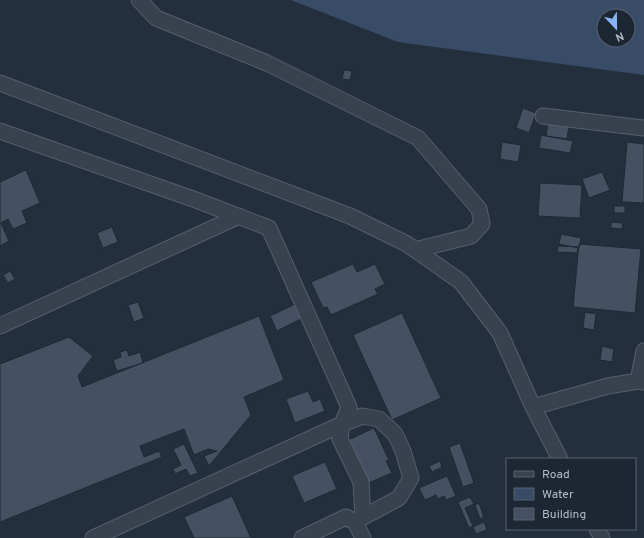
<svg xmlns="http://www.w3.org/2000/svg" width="644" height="538" font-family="Overpass,sans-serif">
<rect width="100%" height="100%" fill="#242f3e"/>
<!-- water -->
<path fill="#394c67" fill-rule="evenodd" d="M291,0H644V75L398,42ZM604,16H628V40H604Z"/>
<!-- building -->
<path fill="#455162" stroke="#1f2835" d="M344,70L352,71L350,80L342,79Z
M523,108L536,113L529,133L516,128Z
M548,123L569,126L567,139L546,136Z
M541,135L573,141L570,153L539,148Z
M502,142L521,145L518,162L500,159Z
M627,142L644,144V203L622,202Z
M26,170L40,203L22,211L27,223L13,229L8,219L1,223L9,241L0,246V182Z
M602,172L610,190L589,198L582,179Z
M540,183L582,185L580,218L538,216Z
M614,206H625V213H614Z
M611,222L623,223L622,229L611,228Z
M112,227L118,242L103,248L97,233Z
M561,234L581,238L579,248L559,244Z
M579,244L641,249L635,313L573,307Z
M558,246L578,247L577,253L557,252Z
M353,264L357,272L375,264L385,284L375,289L378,294L331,315L327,307L323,308L311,282Z
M10,271L15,279L8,283L3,275Z
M308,298L315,312L277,331L270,316Z
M138,302L144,318L134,322L128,305Z
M585,312L596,314L594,330L583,328Z
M402,313L441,398L392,420L353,335Z
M259,316L284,380L244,397L251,415L209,466L204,456L217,451L208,449L194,455L184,429L140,446L144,457L159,451L162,457L0,522V364L69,337L93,356L78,376L82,387Z
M602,346L614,349L612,362L600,360Z
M127,350L129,356L140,352L143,363L117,371L113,360L121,357L120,352Z
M308,391L313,402L320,399L325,411L295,423L286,399Z
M374,428L389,460L386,461L392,473L366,484L346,441Z
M460,443L474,483L463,487L449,447Z
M184,444L198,473L190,476L186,469L175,474L173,469L181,465L173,449Z
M440,461L442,467L432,472L429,466Z
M325,462L337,489L304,503L292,476Z
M447,476L456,496L446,500L444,496L438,499L436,495L425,500L419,488Z
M232,496L251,538H194L184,517Z
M470,497L474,504L465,508L473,526L469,528L458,502Z
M479,503L484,517L480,519L475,505Z
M484,522L487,530L476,534L473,527Z"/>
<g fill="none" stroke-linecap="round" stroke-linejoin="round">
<!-- minor casing -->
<g stroke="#565f6c" stroke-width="17">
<path id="minor" d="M139,0L156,18L267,63L418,138L479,209L482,224L471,236L415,250
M0,83L350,216L407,244L461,282L500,333L533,407L560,459
M543,116L644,128
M0,131L196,200L269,228L349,407L342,424L340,439L361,482L363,517
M0,326L239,216
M638,381L644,351
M533,407L608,386L638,381L644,382
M597,529L602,538
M93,538L342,424L362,416L379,419L395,434L403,451L411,478L399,498L356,521
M302,538L346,517L355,522L363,538"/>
</g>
<!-- minor -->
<use href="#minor" stroke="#38414e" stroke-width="15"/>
</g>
<!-- legend -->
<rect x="506" y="458" width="130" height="72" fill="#1d2633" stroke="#59626f"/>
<rect x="514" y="471" width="20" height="6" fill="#38414e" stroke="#59626f"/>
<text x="542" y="478" font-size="12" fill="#b4bcc9">Road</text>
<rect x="514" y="488" width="20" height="12" fill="#394c67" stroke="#59626f"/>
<text x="542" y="498" font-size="12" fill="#b4bcc9">Water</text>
<rect x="514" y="508" width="20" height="12" fill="#455162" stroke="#59626f"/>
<text x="542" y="518" font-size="12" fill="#b4bcc9">Building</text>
<!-- north arrow -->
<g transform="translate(616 28) rotate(158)"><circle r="19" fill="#1d2633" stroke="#59626f"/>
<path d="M0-3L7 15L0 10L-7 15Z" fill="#8ab4f8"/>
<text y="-6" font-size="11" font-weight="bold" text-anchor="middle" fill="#b4bcc9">N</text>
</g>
</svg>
